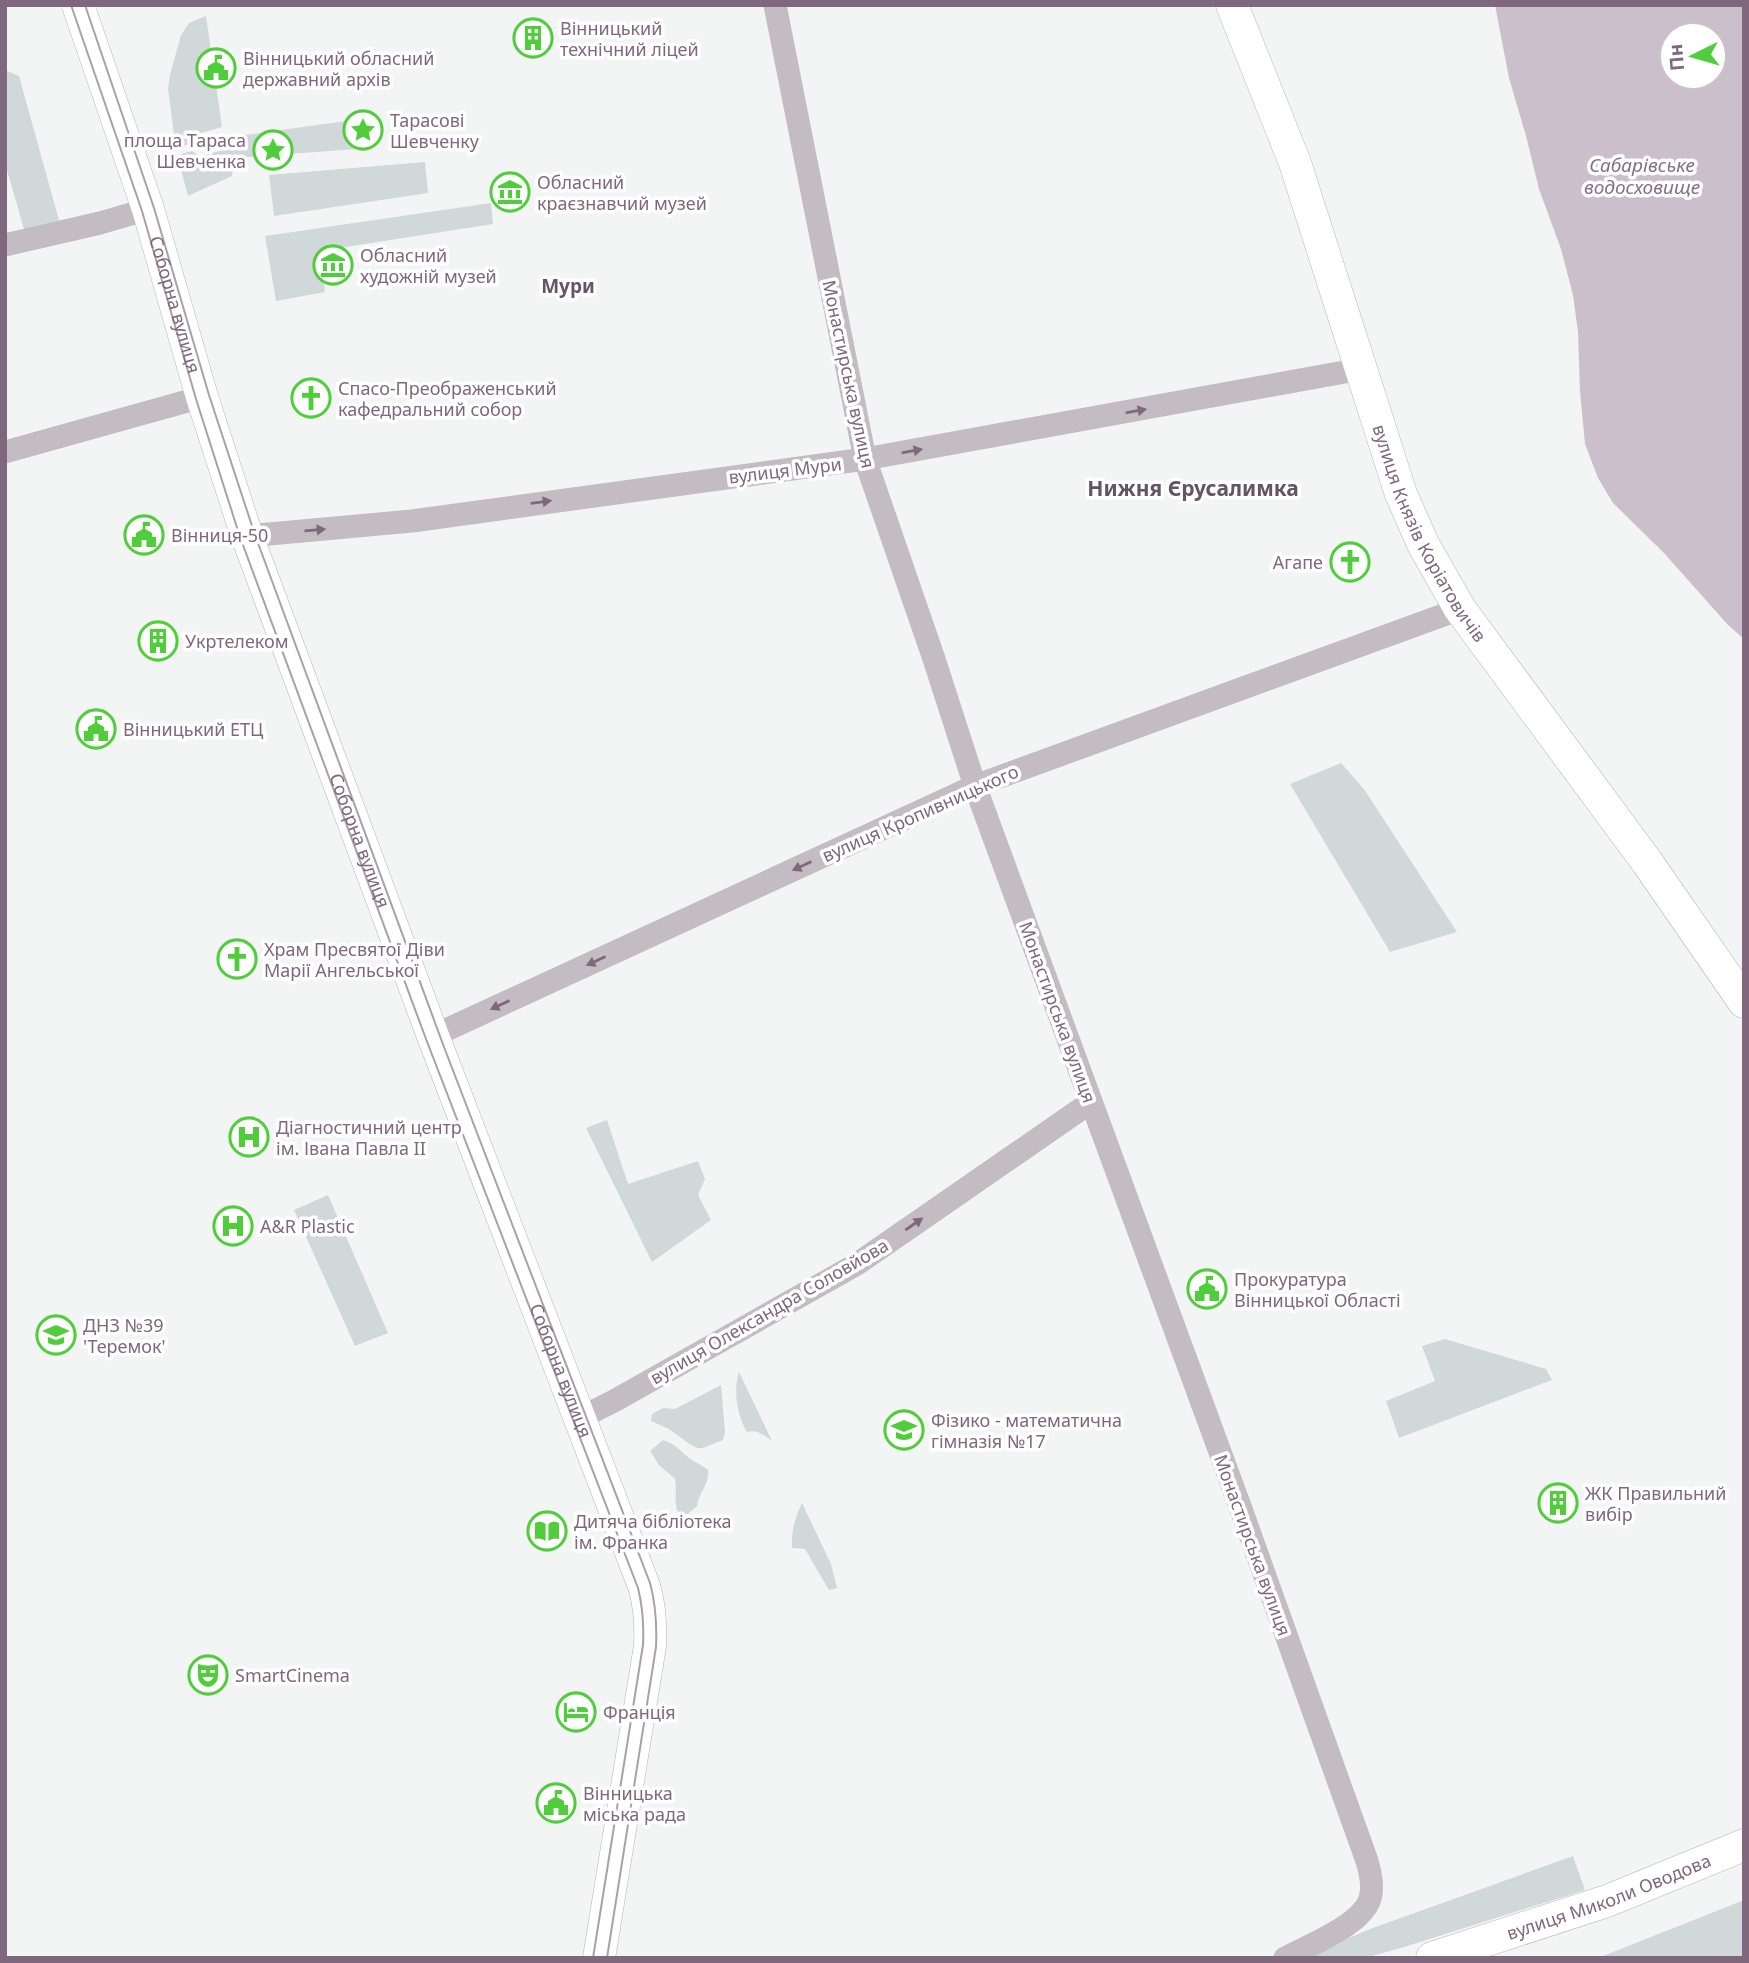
<svg xmlns="http://www.w3.org/2000/svg" width="1749" height="1963" font-family="'Noto Sans',sans-serif">
<rect width="100%" height="100%" fill="#f2f5f4"/>
<!-- green -->
<path fill="#d1d8d9" d="M206,16L222,127L194,135L189,144L176,149L168,89L170,75L181,35L189,23Z
M5,70L19,76L62,231L27,240L5,163Z
M368,118L371,148L234,158L232,176L188,196L177,155L192,151L199,156L232,148L231,137Z
M425,162L428,193L274,216L269,175Z
M491,203L493,224L320,251L325,292L276,301L265,236Z
M1341,763L1364,789L1457,932L1390,952L1290,784Z
M607,1120L628,1184L698,1161L705,1179L698,1195L711,1220L652,1262L586,1128Z
M328,1195L388,1333L355,1346L294,1210Z
M1445,1339L1546,1369L1552,1380L1399,1438L1386,1401L1435,1381L1422,1346Z
M739,1372L772,1441C764,1435 757,1429 747,1432C737,1416 733,1389 739,1372Z
M721,1385L725,1432L723,1440L703,1448H698L691,1445L669,1429L651,1421L652,1414L663,1408L675,1409Z
M663,1440C677,1445 677,1448 688,1457C694,1462 702,1465 708,1470C710,1484 699,1492 697,1506L688,1514H681L677,1510C674,1500 677,1490 675,1479L659,1465L650,1451Z
M802,1503L831,1564L837,1588L829,1590L805,1549L792,1548C791,1531 795,1518 802,1503Z
M1573,1856L1585,1890L1401,1948L1364,1958H1302L1370,1929Z
M1744,1900V1956L1739,1958H1598Z"/>
<!-- water -->
<path fill="#cabfcb" fill-rule="evenodd" d="M1495,5H1744V639L1728,625L1664,553L1613,503L1598,478L1585,444L1580,391L1578,332L1573,295L1561,249L1539,189L1526,136L1509,78ZM1672,35H1714V77H1672Z"/>
<g fill="none" stroke-linecap="round" stroke-linejoin="round">
<!-- secondary casing -->
<g stroke="#b9b1b9" stroke-width="33">
<g id="secondary">
<path id="s1" d="M78,5L148,209L202,397L247,536L433,1036L644,1586C650,1606 651,1625 650,1646L599,1958"/>
<path id="s2" d="M1232,5L1295,163L1401,494L1423,544L1460,609L1647,862L1744,1002"/>
<path id="s3" d="M1432,1958L1607,1901L1744,1845"/>
</g>
</g>
<!-- street -->
<path stroke="#c3bcc2" stroke-width="23" d="M775,5L865,459L934,659L975,786L1241,1509L1367,1861C1370,1871 1373,1882 1371,1894C1368,1923 1309,1945 1285,1958
M5,245L100,223L148,209
M5,452L202,397
M247,536L412,521L865,459L1361,369
M433,1036L975,786L1460,609
M580,1418L614,1401L857,1264L1091,1102"/>
<!-- secondary -->
<use href="#secondary" stroke="#fff" stroke-width="32"/>
<!-- tram -->
<path stroke="#aaa0a9" stroke-width="2" d="M71,5L142,211L196,399L240,537L426,1039L638,1588C643,1608 644,1625 643,1645L593,1958
M85,5L154,208L209,395L255,535L444,1047L650,1583C656,1605 657,1625 656,1647L607,1958"/>
</g>
<!-- one-way arrows -->
<defs><path id="oneway-solid" d="M-6-.8H1V-3.2L6.5 0L1 3.2V.8H-6Z" transform="scale(1.75)"/></defs>
<g fill="#7f687e">
<use href="#oneway-solid" transform="translate(1136 411) rotate(-10)"/>
<use href="#oneway-solid" transform="translate(912 451) rotate(-10)"/>
<use href="#oneway-solid" transform="translate(541 502) rotate(-7)"/>
<use href="#oneway-solid" transform="translate(315 530) rotate(-5)"/>
<use href="#oneway-solid" transform="translate(802 866) rotate(155)"/>
<use href="#oneway-solid" transform="translate(596 961) rotate(155)"/>
<use href="#oneway-solid" transform="translate(500 1005) rotate(155)"/>
<use href="#oneway-solid" transform="translate(914 1224) rotate(-35)"/>
</g>
<!-- icons -->
<defs>
<g id="building-ring" transform="scale(2.0125)"><circle r="9.5" fill="#fff" stroke="#50cd3a" stroke-width="1.5"/><path d="M-4-6H4V6H1V3H-1V6H-4ZM-2.5-4.3h1.7v1.8h-1.7ZM.8-4.3h1.7v1.8H.8ZM-2.5-1h1.7V.8h-1.7ZM.8-1h1.7V.8H.8Z" fill="#50cd3a"/></g>
<g id="civic-ring" transform="scale(2.0125)"><circle r="9.5" fill="#fff" stroke="#50cd3a" stroke-width="1.5"/><path d="M-.6-6.5H3V-4.5H.6V-3L4-1V1h2V6H-6V1h2V-1L-.6-3ZM-1.2 2.5V6h2.4V2.5Z" fill="#50cd3a"/></g>
<g id="sight-ring" transform="scale(2.0125)"><circle r="9.5" fill="#fff" stroke="#50cd3a" stroke-width="1.5"/><path d="M0-6L1.8-2.2L6-1.7L2.9 1.2L3.7 5.4L0 3.3L-3.7 5.4L-2.9 1.2L-6-1.7L-1.8-2.2Z" fill="#50cd3a"/></g>
<g id="museum-ring" transform="scale(2.0125)"><circle r="9.5" fill="#fff" stroke="#50cd3a" stroke-width="1.5"/><path d="M0-6L6-3V-2H-6V-3ZM-5-1h2V3h-2ZM-1-1h2V3h-2ZM3-1h2V3H3ZM-6 4H6V6H-6Z" fill="#50cd3a"/></g>
<g id="church-ring" transform="scale(2.0125)"><circle r="9.5" fill="#fff" stroke="#50cd3a" stroke-width="1.5"/><path d="M-1.2-6h2.4v3.5h3.3v2.4h-3.3V6h-2.4V-.1h-3.3v-2.4h3.3Z" fill="#50cd3a"/></g>
<g id="hospital-ring" transform="scale(2.0125)"><circle r="9.5" fill="#fff" stroke="#50cd3a" stroke-width="1.5"/><path d="M-5-5h3v3.5h4V-5h3V5h-3V1.5h-4V5h-3Z" fill="#50cd3a"/></g>
<g id="school-ring" transform="scale(2.0125)"><circle r="9.5" fill="#fff" stroke="#50cd3a" stroke-width="1.5"/><path d="M0-5L7-2L0 1L-7-2ZM-4 1L0 2.5L4 1V4Q0 6-4 4Z" fill="#50cd3a"/></g>
<g id="library-ring" transform="scale(2.0125)"><circle r="9.5" fill="#fff" stroke="#50cd3a" stroke-width="1.5"/><path d="M-6-4Q-3-5.5-.7-3.5V5Q-3 3-6 4ZM6-4Q3-5.5 .7-3.5V5Q3 3 6 4Z" fill="#50cd3a"/></g>
<g id="theatre-ring" transform="scale(2.0125)"><circle r="9.5" fill="#fff" stroke="#50cd3a" stroke-width="1.5"/><path d="M-5-5.5Q0-4 5-5.5V0Q5 5 0 6Q-5 5-5 0ZM-3.3-2.5H-1v1.5H-3.3ZM1-2.5H3.3v1.5H1ZM-2.8 1Q0 5.5 2.8 1Z" fill="#50cd3a"/></g>
<g id="hotel-ring" transform="scale(2.0125)"><circle r="9.5" fill="#fff" stroke="#50cd3a" stroke-width="1.5"/><path d="M-6-4.5h1.5V1H6V5H4.5V3h-9V5H-6ZM-4 0a1.8 1.8 0 1 1 3.6 0ZM.5 0V-2.5h3Q6-2.5 6 0Z" fill="#50cd3a"/></g>
</defs>
<g fill-rule="evenodd">
<use href="#building-ring" x="533" y="38"/>
<use href="#civic-ring" x="216" y="68"/>
<use href="#sight-ring" x="363" y="130"/>
<use href="#sight-ring" x="273" y="150"/>
<use href="#museum-ring" x="510" y="192"/>
<use href="#museum-ring" x="333" y="265"/>
<use href="#church-ring" x="311" y="398"/>
<use href="#civic-ring" x="144" y="535"/>
<use href="#church-ring" x="1350" y="562"/>
<use href="#building-ring" x="158" y="641"/>
<use href="#civic-ring" x="96" y="729"/>
<use href="#church-ring" x="237" y="959"/>
<use href="#hospital-ring" x="249" y="1137"/>
<use href="#hospital-ring" x="233" y="1226"/>
<use href="#civic-ring" x="1207" y="1289"/>
<use href="#school-ring" x="56" y="1335"/>
<use href="#school-ring" x="904" y="1430"/>
<use href="#building-ring" x="1558" y="1503"/>
<use href="#library-ring" x="547" y="1531"/>
<use href="#theatre-ring" x="208" y="1675"/>
<use href="#hotel-ring" x="576" y="1712"/>
<use href="#civic-ring" x="556" y="1803"/>
</g>
<g text-anchor="middle" dominant-baseline="central" stroke-width="7" stroke-linejoin="round" paint-order="stroke">
<!-- poi labels -->
<g font-size="18" fill="#7f687e" stroke="#fff" text-anchor="start">
<text x="560" y="28">Вінницький<tspan x="560" dy="21">технічний ліцей</tspan></text>
<text x="243" y="58">Вінницький обласний<tspan x="243" dy="21">державний архів</tspan></text>
<text x="390" y="120">Тарасові<tspan x="390" dy="21">Шевченку</tspan></text>
<text x="246" y="140" text-anchor="end">площа Тараса<tspan x="246" dy="21">Шевченка</tspan></text>
<text x="537" y="182">Обласний<tspan x="537" dy="21">краєзнавчий музей</tspan></text>
<text x="360" y="255">Обласний<tspan x="360" dy="21">художній музей</tspan></text>
<text x="338" y="388">Спасо-Преображенський<tspan x="338" dy="21">кафедральний собор</tspan></text>
<text x="171" y="535">Вінниця-50</text>
<text x="1323" y="562" text-anchor="end">Агапе</text>
<text x="185" y="641">Укртелеком</text>
<text x="123" y="729">Вінницький ЕТЦ</text>
<text x="264" y="949">Храм Пресвятої Діви<tspan x="264" dy="21">Марії Ангельської</tspan></text>
<text x="276" y="1127">Діагностичний центр<tspan x="276" dy="21">ім. Івана Павла II</tspan></text>
<text x="260" y="1226">A&amp;R Plastic</text>
<text x="1234" y="1279">Прокуратура<tspan x="1234" dy="21">Вінницької Області</tspan></text>
<text x="83" y="1325">ДНЗ №39<tspan x="83" dy="21">'Теремок'</tspan></text>
<text x="931" y="1420">Фізико - математична<tspan x="931" dy="21">гімназія №17</tspan></text>
<text x="1585" y="1493">ЖК Правильний<tspan x="1585" dy="21">вибір</tspan></text>
<text x="574" y="1521">Дитяча бібліотека<tspan x="574" dy="21">ім. Франка</tspan></text>
<text x="235" y="1675">SmartCinema</text>
<text x="603" y="1712">Франція</text>
<text x="583" y="1793">Вінницька<tspan x="583" dy="21">міська рада</tspan></text>
</g>
<!-- street labels -->
<g font-size="18" fill="#7f687e" stroke="#fff">
<text stroke="none"><textPath href="#s1" startOffset="315">Соборна вулиця</textPath></text>
<text transform="translate(849 374) rotate(78)">Монастирська вулиця</text>
<text transform="translate(785 470) rotate(-7)">вулиця Мури</text>
<text stroke="none"><textPath href="#s2" startOffset="565">вулиця Князів Коріатовичів</textPath></text>
<text transform="translate(920 813) rotate(-24)">вулиця Кропивницького</text>
<text stroke="none"><textPath href="#s1" startOffset="882">Соборна вулиця</textPath></text>
<text transform="translate(1058 1012) rotate(70)">Монастирська вулиця</text>
<text transform="translate(769 1311) rotate(-30)">вулиця Олександра Соловйова</text>
<text stroke="none"><textPath href="#s1" startOffset="1449">Соборна вулиця</textPath></text>
<text transform="translate(1253 1545) rotate(70)">Монастирська вулиця</text>
<text stroke="none"><textPath href="#s3" startOffset="187">вулиця Миколи Оводова</textPath></text>
</g>
<!-- water labels -->
<g font-size="19" font-style="italic" fill="#866e8a" stroke="#fff">
<text x="1642" y="165">Сабарівське<tspan x="1642" dy="22">водосховище</tspan></text>
</g>
<!-- neighbourhood labels -->
<g font-size="19" font-weight="bold" fill="#655464" stroke="#fff">
<text x="568" y="286">Мури</text>
</g>
<!-- quarter labels -->
<g font-size="21" font-weight="bold" fill="#655464" stroke="#fff">
<text x="1193" y="488">Нижня Єрусалимка</text>
</g>
</g>
<!-- border -->
<rect width="1749" height="1963" fill="none" stroke="#7f687e" stroke-width="14"/>
<!-- north arrow -->
<g transform="translate(1693 56) rotate(265)"><circle r="33" fill="#ffffff" stroke="#ccc3cb" stroke-width="2"/>
<path d="M0-5L12 26L0 18L-12 26Z" fill="#50cd3a"/>
<text y="-10" font-size="19" font-weight="bold" text-anchor="middle" fill="#7f687e">Пн</text>
</g>
</svg>
